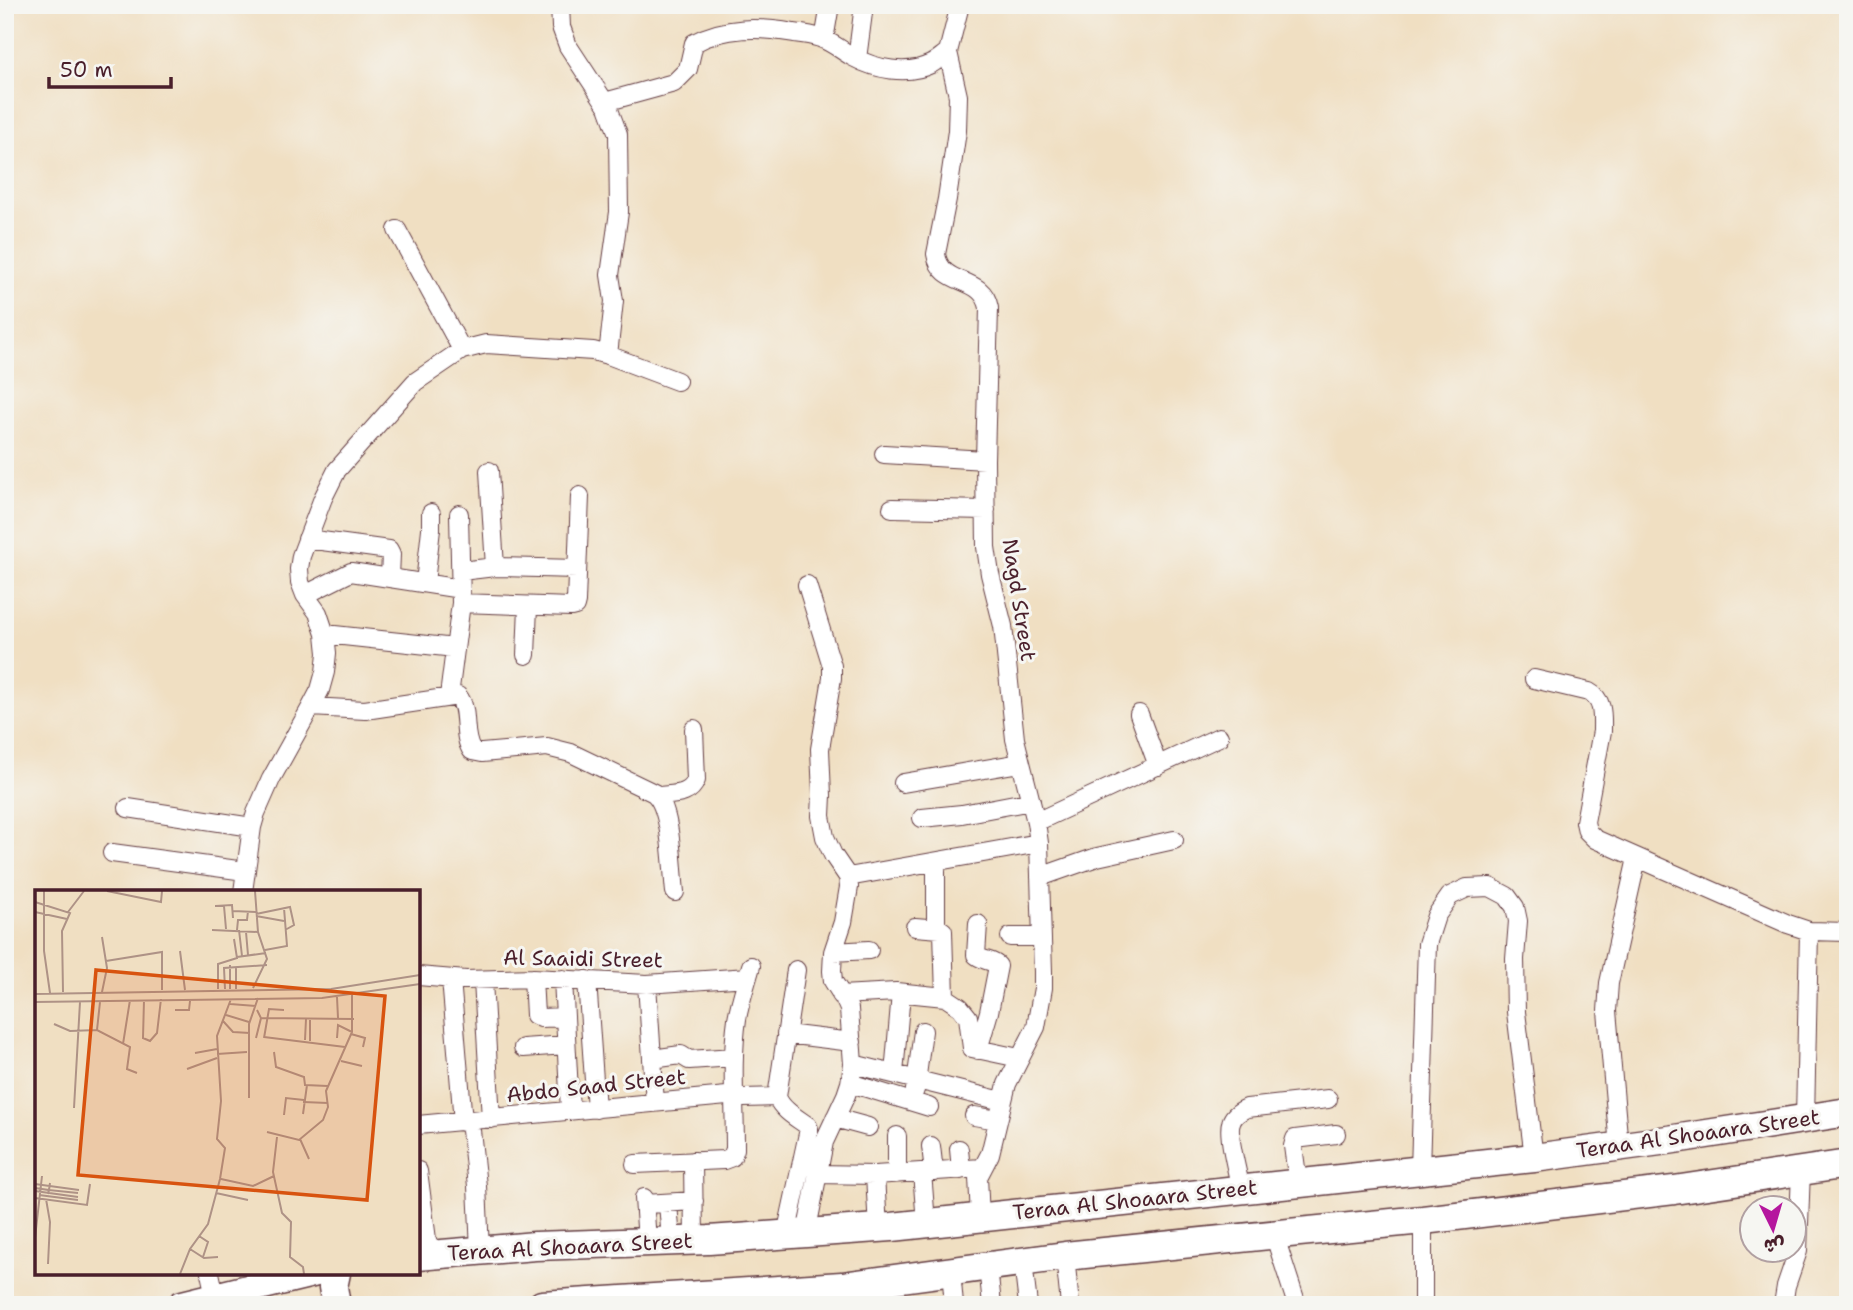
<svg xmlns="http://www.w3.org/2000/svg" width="1853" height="1310" font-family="'Shantell Sans','Playpen Sans Arabic',sans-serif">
<rect width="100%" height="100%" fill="#f6f6f2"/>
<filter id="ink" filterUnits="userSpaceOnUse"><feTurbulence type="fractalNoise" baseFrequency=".0143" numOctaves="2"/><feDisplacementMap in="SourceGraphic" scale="14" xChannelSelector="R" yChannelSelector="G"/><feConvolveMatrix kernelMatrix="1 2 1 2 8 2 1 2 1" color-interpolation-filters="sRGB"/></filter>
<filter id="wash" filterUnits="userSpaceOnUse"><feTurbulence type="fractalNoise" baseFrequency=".00686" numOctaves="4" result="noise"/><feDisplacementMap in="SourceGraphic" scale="28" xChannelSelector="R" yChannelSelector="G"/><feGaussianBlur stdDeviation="1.57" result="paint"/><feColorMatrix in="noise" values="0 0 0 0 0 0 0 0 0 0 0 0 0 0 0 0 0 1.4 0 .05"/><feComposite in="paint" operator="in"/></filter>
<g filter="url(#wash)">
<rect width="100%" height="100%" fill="#f0dfc2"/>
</g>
<g filter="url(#ink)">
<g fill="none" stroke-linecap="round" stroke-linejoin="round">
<!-- minor casing -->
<g stroke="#633c42" stroke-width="20">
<path id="minor" d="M560,5L561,27L568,46L608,107L618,134L619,212L610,275L614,301L608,355
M960,5L948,52L958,96L957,131L947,199L936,254C941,288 983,274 989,308L985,460L986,547L990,574L1003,626L1015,739L1036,822L1039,843L1043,972V988L1036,1027L1007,1084L990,1154L978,1177L980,1217
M824,40L830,5
M857,59L864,5
M605,102L674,83L688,69L694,43C725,26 760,27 794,33C803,34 812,35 820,38C832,42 842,51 853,57C875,69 907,76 931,64C937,61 942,56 948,52
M397,230L462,350
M884,454L985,460
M489,471L495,567
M892,508L986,510
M307,539L389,550L391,554L390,577
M461,571L495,567L577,569
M425,583L431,529V513
M305,595L351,572L461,589
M461,603L571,607L575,606L576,602L580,496
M325,634L455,648
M526,655L528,606
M1534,679L1589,692C1604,700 1602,716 1602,731L1585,822L1587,831L1595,839L1788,924L1809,931L1848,932
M449,696L461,603L459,514
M311,707L365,710L458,696C470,710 461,735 472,751L482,753L547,747L571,753L654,793C672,808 672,868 675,892
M1139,714L1158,766
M903,783L1020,763
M659,796C674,794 690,796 696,780L694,729
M128,808L252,827
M922,818L962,814L1031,801
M1036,822L1219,737
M112,853L245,871
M848,877L1039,843
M1040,877L1097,857L1174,840
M243,892L252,827L256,813L271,779L311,707L320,690L325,672L327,653L325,634L318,613L305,595L300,582L299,569L301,556L323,498L337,470L415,382L462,350L486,344L593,351L608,355L677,381
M978,924L976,955C982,961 993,960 998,966L989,1012L978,1050
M915,927L940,929L943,931L945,997
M936,928V863
M1010,937H1042
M833,952L869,950
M418,976L466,980L533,978L647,984L748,977
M533,978L535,1015L541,1018L564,1017
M451,979L463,1122
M563,979L570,1111
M587,980L596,1109
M483,981L491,1119
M647,984L655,1103
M841,995L896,992L945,997L960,1007L968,1017L972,1048L1019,1058
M786,1034L852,1042
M523,1048L566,1045
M652,1059L681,1055L689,1060L734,1057
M853,1064L1002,1101
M894,1074L901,993
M850,1083L929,1107
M915,1090L923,1031
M974,1116L998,1120
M835,1118L868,1127
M1805,1119L1809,931
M470,1121L477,1186L480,1250
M418,1125L727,1096L743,1098L777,1097
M931,1146L934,1172
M1619,1147L1607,1011L1609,983L1637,858
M959,1149L961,1170
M693,1161L694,1241
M635,1164L724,1160L732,1157L735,1149C735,1106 731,1061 737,1019C740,1001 746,984 751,966
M1420,1170L1427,944L1436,916L1450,896L1467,888L1490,887L1507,896L1515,907L1518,921L1515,959L1516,1012L1534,1158
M418,1171L429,1255
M922,1172L926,1223
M817,1174L875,1175L982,1168
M897,1174V1136
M875,1175L878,1229
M1298,1183L1293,1146L1295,1139L1336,1134
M1241,1189C1238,1176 1227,1133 1231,1123C1233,1115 1240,1111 1247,1108L1328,1099
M644,1198L647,1242
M668,1203L671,1241
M645,1204L694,1201
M806,1234L824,1142L846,1095L850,1083L853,1064L849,1009L845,1000L833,981L832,971L833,952L843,922L849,887L848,877L833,855L825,837L821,816L822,795L820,749L832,678V666L807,585
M1274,1234L1297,1305
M786,1235L809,1129L808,1126C797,1118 782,1110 777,1097L796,970
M1065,1256L1070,1305
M1023,1262L1028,1305
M988,1266L992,1305
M951,1271L954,1305
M210,1273L215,1296
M1423,1305V1220
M1783,1305L1786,1286L1798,1251L1801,1170"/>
</g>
<!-- trunk casing -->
<g stroke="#633c42" stroke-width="31">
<path id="trunk" d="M418,1256L535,1246L709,1240L892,1227L1534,1158L1668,1140L1848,1112
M336,1273L333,1287L336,1305
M182,1305L313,1273
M542,1305L842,1286L1065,1256L1299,1232L1423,1220L1674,1190L1848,1164"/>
</g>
<!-- minor -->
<use href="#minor" stroke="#fff" stroke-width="18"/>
<!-- trunk -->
<use href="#trunk" stroke="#fff" stroke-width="28"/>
</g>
</g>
<g text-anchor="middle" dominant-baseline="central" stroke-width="6" stroke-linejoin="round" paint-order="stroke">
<!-- street labels -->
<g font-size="21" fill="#4a1f2b" stroke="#f6f6f2">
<text transform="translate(1019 600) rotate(81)">Nagd Street</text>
<text transform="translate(583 959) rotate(1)">Al Saaidi Street</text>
<text transform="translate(596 1086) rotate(-6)">Abdo Saad Street</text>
<text transform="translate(1698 1134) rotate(-8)">Teraa Al Shoaara Street</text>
<text transform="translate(1135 1200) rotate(-6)">Teraa Al Shoaara Street</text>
<text transform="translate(570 1247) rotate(-3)">Teraa Al Shoaara Street</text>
</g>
</g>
<!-- overview -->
<g transform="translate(35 890)">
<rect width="385" height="385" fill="#f0dfc2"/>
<path fill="none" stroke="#ae9286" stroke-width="2" d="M9,1V61L15,103M72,1L126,12L127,1M0,12L35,23L27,41L28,102M180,16L197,15L198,28M189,16L191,39M198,21L221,22M0,22L32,29M33,22L49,1M221,24L255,17L259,35L250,40M221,26L249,31M177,40L223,42M202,40L203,30H212L213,21M204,40L207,66M211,42L213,65M67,47L72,78L67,102M230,60L252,56L249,18M145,61L150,100M202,67L231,63M71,71L127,62V100M195,75V99M201,77V99M218,98L232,69L223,42L220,1M183,99V74L202,68L199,49M190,99L189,78L232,75M0,104L296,99L385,85M302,107L303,128M109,110L108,148L115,151L122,143L126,109M0,112L287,108L385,94M195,114L221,116M140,120H154L155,111M191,125L214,132M226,128L319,129M188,131L198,142L215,143M19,134L35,141L62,140L95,157L92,179L102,183M62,140L65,112M316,144L330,148L328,157M229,147L310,157M221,148L226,128L222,120M229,148L234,119L249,120M302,148L303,135L317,142M270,150L271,129M275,151V129M88,154L95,110M239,162L241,177L269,187L270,195L293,196M160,163L182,159M182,164L212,162M306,171L327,176M152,179L182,168M214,208V134L223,108M268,212L293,213M39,218L45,112M268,224L272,195M249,225L251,208L269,210M232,242L264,250L288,230L293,217L291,201L317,142V105M242,247L238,282L247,323L256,332L255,367L268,377L269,384M265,249L274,269M186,289L218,296L239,286M0,294L44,300M0,298L14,300L15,293M0,301L43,307M181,303L213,310M13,304L14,300L43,303M4,305L43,310M0,308L52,315L55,294M11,309L15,332L13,374M164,346L173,352L168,367M0,348L7,286M155,359L169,368L183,367M145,384L155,359L173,334L185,289L190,258L182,249L186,211L182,146L196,109"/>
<path fill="#d8530f" fill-opacity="0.15" stroke="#d8530f" stroke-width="3.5" d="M61,80L350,106L332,310L43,285Z"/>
<rect width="385" height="385" fill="none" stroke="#4a1f2b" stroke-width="3.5"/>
</g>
<!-- margin -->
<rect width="1853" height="1310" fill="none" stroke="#f6f6f2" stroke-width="28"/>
<!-- north arrow -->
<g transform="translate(1773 1229) rotate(175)"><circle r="33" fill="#f6f6f2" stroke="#b1a0a2" stroke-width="2"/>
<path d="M0-5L12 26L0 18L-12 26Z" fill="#b5179e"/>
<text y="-10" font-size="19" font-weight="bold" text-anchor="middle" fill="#4a1f2b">ش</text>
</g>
<!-- scale -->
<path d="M49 77v10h122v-10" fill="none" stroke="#4a1f2b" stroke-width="3.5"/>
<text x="60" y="77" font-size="21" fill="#4a1f2b" stroke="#f6f6f2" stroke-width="5" paint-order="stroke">50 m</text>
</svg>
